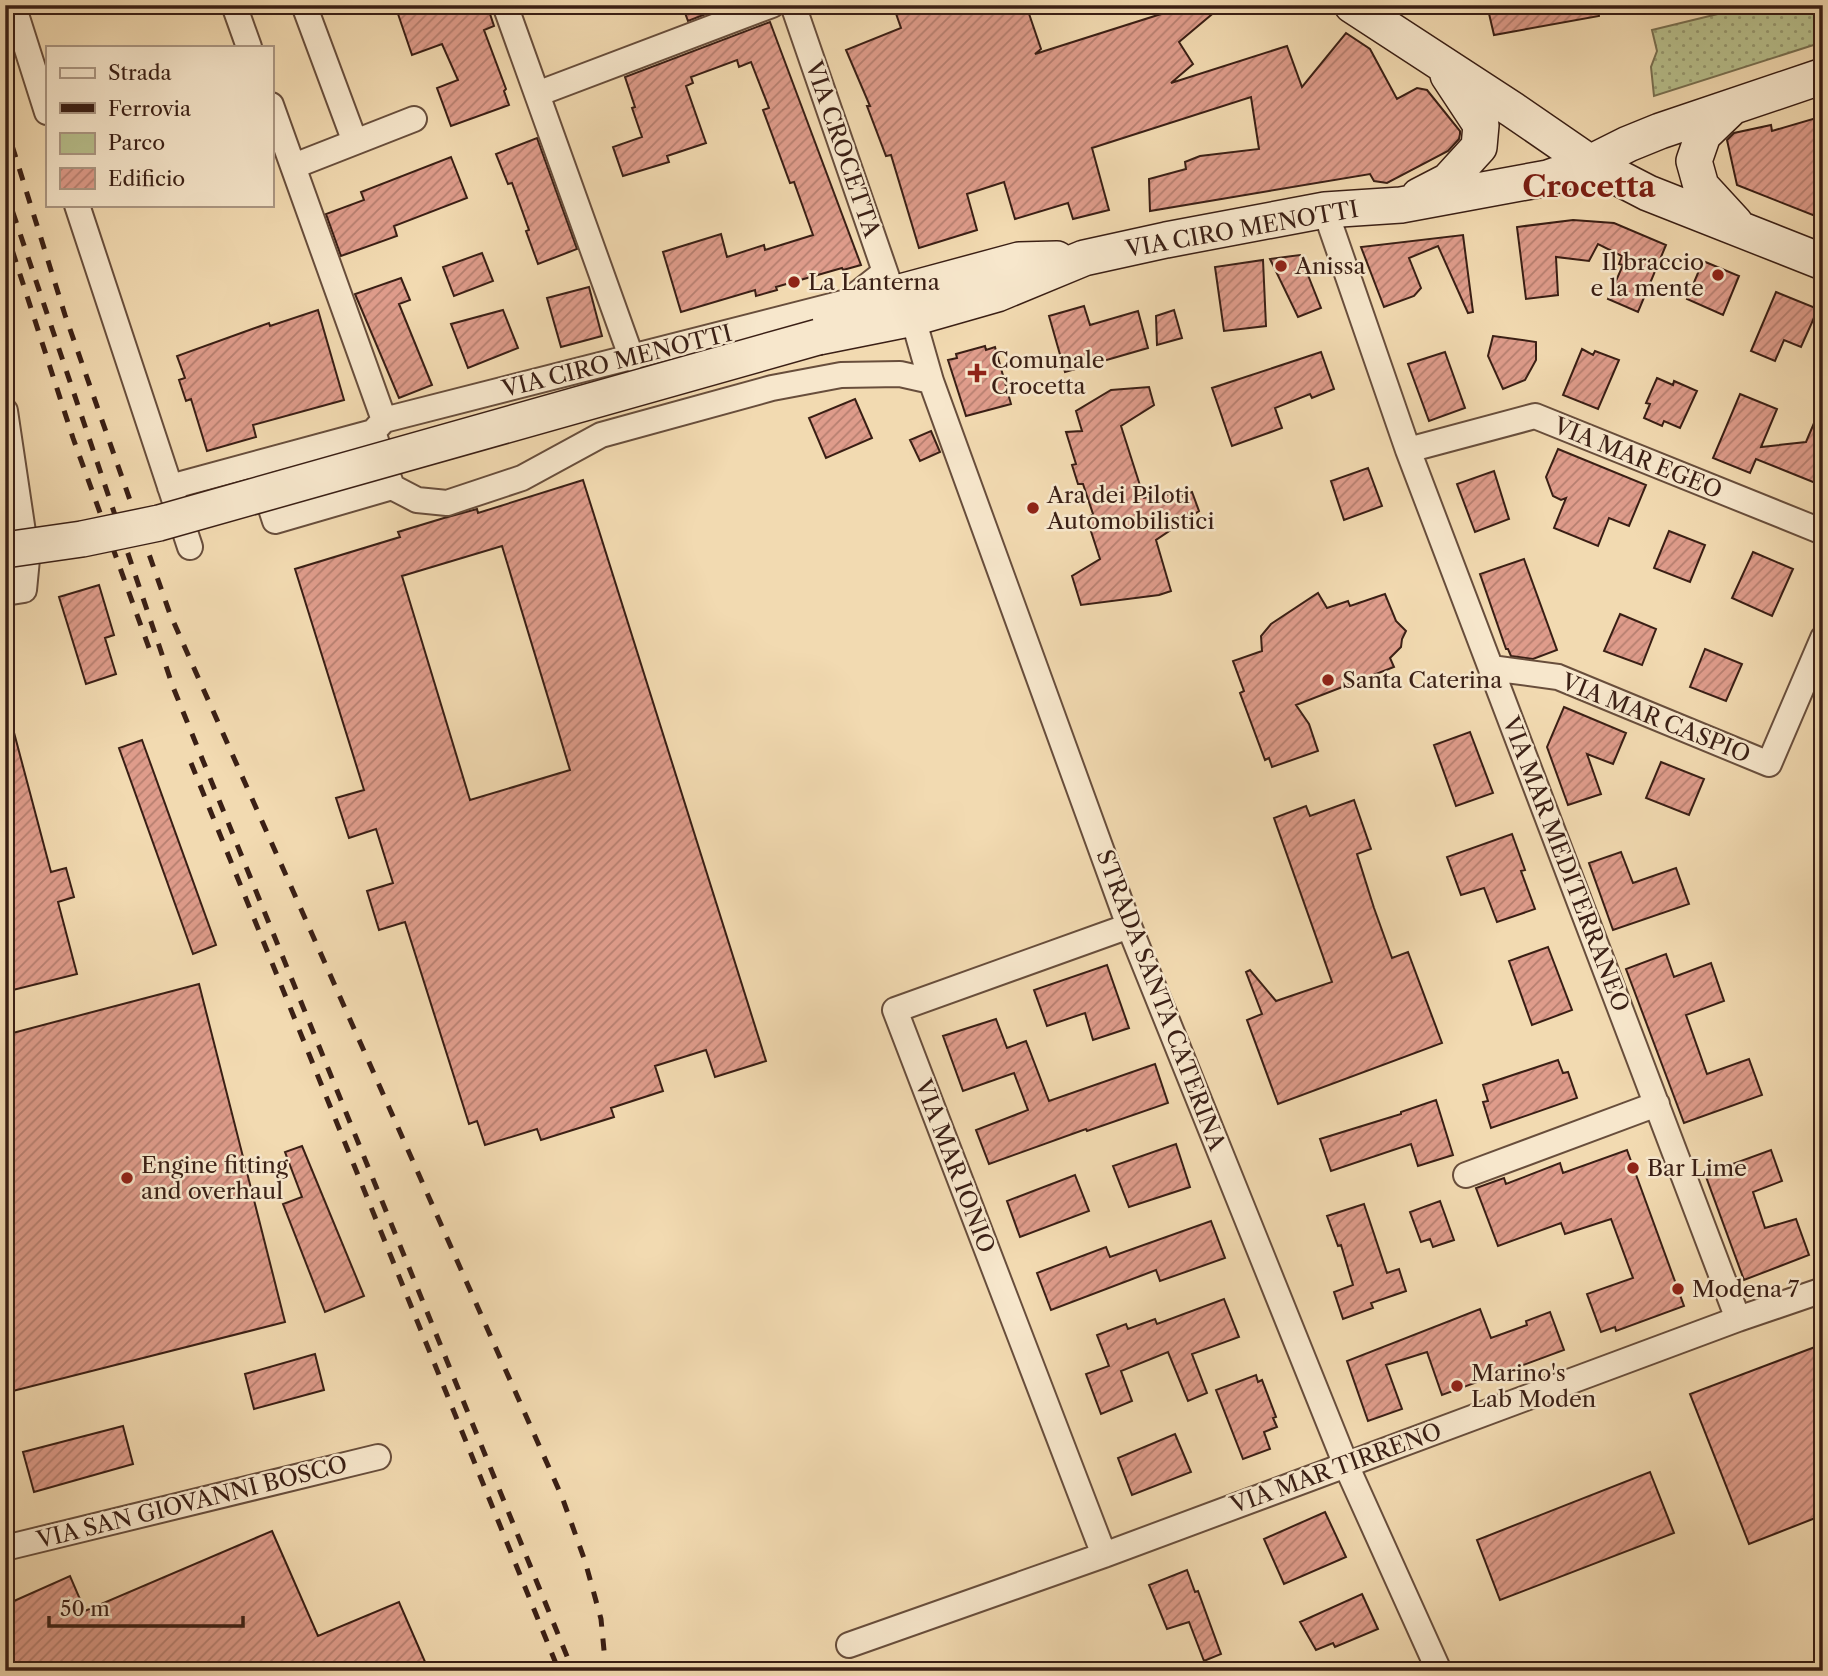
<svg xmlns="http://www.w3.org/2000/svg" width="1828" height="1676" font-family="'Libre Caslon Text',serif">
<defs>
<pattern id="green-dots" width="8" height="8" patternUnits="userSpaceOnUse" patternTransform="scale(1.75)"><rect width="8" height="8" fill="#b8c08d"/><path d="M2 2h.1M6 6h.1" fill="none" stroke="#979b72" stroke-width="1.8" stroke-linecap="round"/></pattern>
<pattern id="building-hatch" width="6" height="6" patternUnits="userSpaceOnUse" patternTransform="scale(1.75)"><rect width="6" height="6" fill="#df9c8b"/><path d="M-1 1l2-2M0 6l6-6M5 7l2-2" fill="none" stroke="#b67f70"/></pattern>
</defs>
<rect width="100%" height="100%" fill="#f2dab1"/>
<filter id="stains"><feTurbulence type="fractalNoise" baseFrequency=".00286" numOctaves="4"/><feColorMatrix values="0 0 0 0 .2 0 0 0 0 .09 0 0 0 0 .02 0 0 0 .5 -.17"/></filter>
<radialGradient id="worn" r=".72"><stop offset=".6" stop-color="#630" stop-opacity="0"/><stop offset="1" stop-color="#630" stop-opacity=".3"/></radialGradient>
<!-- green -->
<path fill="url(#green-dots)" stroke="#797051" stroke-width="2" d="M1724,5H1823V42L1654,96L1651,67L1657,51L1652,30L1726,12Z"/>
<!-- building -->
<path fill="url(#building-hatch)" stroke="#3a1f15" stroke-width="2" fill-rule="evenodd" d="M425,5H487L494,26L484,30L506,89L504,91L509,105L451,126L437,88L458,80L442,44L412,55L398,14Z
M682,5H729L688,21Z
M893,5H1026L1041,49L1035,54L1161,14L1172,5H1223L1179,42L1193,64L1171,83L1287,46L1302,87L1346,33L1370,49L1397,99L1417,88L1427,90L1460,131V134L1459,139L1448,151L1387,183L1374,181L1370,174L1150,211L1149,179L1186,169L1185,162L1200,156L1259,149L1251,97L1092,148L1109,210L1073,219L1068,203L1015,219L1004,182L967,194L977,230L919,248L891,155L886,156L867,106H870L846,50L901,28Z
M1487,5H1598L1599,16L1494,35Z
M770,22L861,265L843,270L842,268L776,287L777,290L756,296L755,290L681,312L663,252L721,234L727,257L764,245L765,250L813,235L794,182L790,183L763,110L769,108L751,62L739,67L737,60L691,77L693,83L686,86L706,143L667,156L669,162L623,176L613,147L642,137L632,108L635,107L625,77Z
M1823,116V219L1737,185L1727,140L1734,133L1771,125L1772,131Z
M537,138L577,249L538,264L526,231L529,230L512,183L508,184L496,154Z
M451,157L467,198L394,226L397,236L341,256L326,214L364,200L361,192Z
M1573,220L1614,223L1666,245L1638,312L1608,299L1623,265L1619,264L1622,256L1598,244L1589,261L1556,257L1558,295L1526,299L1517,227Z
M1463,235L1473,312L1468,313L1438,246L1409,258L1421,288L1414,296L1384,307L1361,247Z
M482,253L493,281L454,296L443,267Z
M1300,255L1321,308L1298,317L1270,259Z
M1263,260L1266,326L1224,331L1215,267Z
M1703,261L1739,276L1723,315L1687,299Z
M401,278L410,300L399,304L432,385L399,398L355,294Z
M589,287L602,336L561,347L547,298Z
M1776,292L1818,309L1801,347L1784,340L1775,361L1751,351Z
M1084,306L1090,325L1138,311L1148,348L1065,372L1049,316Z
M318,310L344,400L253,425L256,437L207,451L191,399L186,401L179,380L185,378L177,356L269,323L270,326Z
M503,310L518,348L468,368L451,324Z
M1174,310L1182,338L1157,345L1156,316Z
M1493,336L1536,342V360L1525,380L1503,389L1488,356Z
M985,346L986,350L995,347L1011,404L966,416L948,360L957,358L956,354Z
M1582,349L1593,355L1595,351L1619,360L1598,409L1563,395Z
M1321,352L1334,389L1312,398L1310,394L1275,408L1282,428L1232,446L1212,388Z
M1445,352L1465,408L1429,421L1408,364Z
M1657,378L1673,385L1674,381L1697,391L1680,428L1664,421L1662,426L1644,418L1650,404L1646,403Z
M1149,387L1154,405L1121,426L1144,498L1179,493L1181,496L1192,492L1199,511L1156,540L1171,591L1159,595L1081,605L1072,576L1100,559L1087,519L1093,514L1083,484H1078L1072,465L1076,464L1066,432L1082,431L1076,411L1111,390Z
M1740,394L1777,409L1761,447L1806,442L1823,402V486L1756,459L1750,473L1713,458Z
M855,399L872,438L826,458L809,418Z
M931,431L940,452L920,461L910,440Z
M1558,449L1646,485L1629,526L1609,518L1598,546L1554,528L1566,498L1561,500L1553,496L1546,477Z
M1368,468L1382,506L1344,520L1331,481Z
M1494,471L1509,519L1475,532L1457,484Z
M583,480L766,1061L715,1077L706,1050L655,1066L663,1091L611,1108L614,1117L541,1140L537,1129L485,1145L477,1121L469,1124L405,922L379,930L367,891L393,883L376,829L349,838L336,798L364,790L295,569L400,537L398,532L444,518L477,509L478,513ZM502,546L570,770L470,800L402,576Z
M1669,531L1705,545L1690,582L1654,568Z
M1753,552L1793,569L1772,616L1732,598Z
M1524,559L1557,650L1533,659L1511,656L1508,649H1506L1480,574Z
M99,585L114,635L105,638L116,674L86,684L59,597Z
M1318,593L1327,608L1348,601L1350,606L1385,594L1396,621L1406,631L1402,639L1401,647L1390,658L1394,667L1296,705L1309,724L1318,751L1272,767L1269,758L1265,760L1240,693L1244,691L1233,661L1262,651L1261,636L1271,624Z
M1620,614L1656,629L1642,665L1604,651Z
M1705,649L1742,664L1726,701L1690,687Z
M1564,707L1626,733L1613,764L1587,754L1601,794L1568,805L1547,747Z
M12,725L51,872L66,868L74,897L58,902L77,974L5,992V726Z
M1470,732L1493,793L1456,806L1434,745Z
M142,740L216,945L193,954L119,748Z
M1661,762L1704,779L1689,815L1646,798Z
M1354,800L1371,849L1357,854L1374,908L1392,958L1408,952L1442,1043L1278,1104L1247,1020L1262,1014L1246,972L1250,970L1276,1001L1332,982L1274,818L1306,806L1310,816Z
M1512,834L1525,870L1521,871L1535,909L1497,922L1484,888L1461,895L1447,857Z
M1621,852L1633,883L1676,868L1689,904L1613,930L1589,863Z
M1548,947L1572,1010L1532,1025L1509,961Z
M1666,954L1674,977L1711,963L1724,1001L1686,1015L1707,1074L1749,1059L1762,1095L1684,1123L1626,969Z
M1107,965L1129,1028L1093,1040L1085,1013L1047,1026L1034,990Z
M199,984L285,1322L5,1393V1035Z
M996,1019L1007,1048L1026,1041L1049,1101L1155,1064L1168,1103L1087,1131L1086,1129L989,1164L976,1130L1028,1110L1014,1073L963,1091L943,1036Z
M1558,1060L1563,1073L1568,1072L1577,1098L1491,1128L1483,1102L1488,1101L1483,1085Z
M1436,1100L1453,1155L1418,1166L1411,1144L1331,1171L1320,1139L1401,1114V1112Z
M1176,1144L1190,1187L1129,1207L1113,1166Z
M302,1146L364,1296L325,1312L283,1204L302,1197L285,1152Z
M1627,1150L1684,1306L1616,1331L1615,1327L1601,1332L1587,1294L1633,1278L1611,1219L1565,1234L1561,1223L1498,1246L1476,1188L1504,1178L1506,1184L1560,1163L1563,1173Z
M1771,1150L1782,1181L1753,1192L1765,1228L1796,1219L1809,1255L1744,1280L1705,1174Z
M1075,1175L1089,1211L1020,1237L1007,1201Z
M1440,1201L1454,1240L1433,1247L1430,1239L1421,1242L1410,1212Z
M1364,1204L1387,1273L1399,1269L1406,1291L1371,1303L1373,1308L1343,1319L1334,1292L1353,1285L1341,1245L1338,1246L1327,1216Z
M1211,1221L1225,1258L1160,1281L1156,1270L1051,1310L1037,1273L1106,1247L1110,1257Z
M1224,1299L1239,1337L1192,1354L1207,1393L1188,1401L1168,1352L1121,1371L1132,1401L1101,1414L1086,1374L1109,1366L1097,1335L1126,1324L1128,1329L1155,1319L1157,1324Z
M1480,1309L1491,1338L1527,1325L1526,1321L1550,1312L1564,1350L1442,1395L1427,1352L1386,1365L1402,1409L1368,1421L1347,1361Z
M1823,1344V1515L1749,1544L1690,1394Z
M315,1354L324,1390L254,1409L245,1374Z
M1256,1375L1258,1382L1262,1380L1276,1417L1273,1418L1277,1427L1264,1432L1270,1449L1243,1459L1216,1390Z
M123,1426L133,1464L34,1492L23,1452Z
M1175,1434L1191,1472L1132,1495L1118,1458Z
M1650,1472L1674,1533L1500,1600L1477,1540Z
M1325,1512L1346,1557L1284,1584L1264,1539Z
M272,1531L318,1636L399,1602L429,1671H13L5,1653V1605L70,1576L85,1611Z
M1187,1570L1195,1592L1198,1591L1221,1654L1204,1661L1189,1622L1167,1629L1149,1585Z
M1362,1594L1378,1629L1335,1647L1333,1643L1316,1650L1300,1622Z"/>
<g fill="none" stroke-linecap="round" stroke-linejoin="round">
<!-- street casing -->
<g stroke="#684e3c" stroke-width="28">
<path id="street" d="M13,5L47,112
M234,5L249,47
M304,5L355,142
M505,5L632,359
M793,5L890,286
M537,94L772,5
M271,105L384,420
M294,166L414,119
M77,205L190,547
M1325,210L1408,450L1738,1319
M913,318L931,381L1129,926L1346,1465L1439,1671
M5,411L27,559L24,590L5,593
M373,432L392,487L417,500L447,503L522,478L601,435L772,388L841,375L900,374L931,381
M373,432L384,420L847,302L885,272
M1408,450L1535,416L1823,532
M261,478L275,521L392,487
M170,487L373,432
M1491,668L1558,677L1769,764L1823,638
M1466,1175L1657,1104
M5,1548L378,1457
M1104,1555L895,1010L1129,926
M849,1645L1104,1555L1738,1319L1823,1290"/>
</g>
<!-- secondary casing -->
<g stroke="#3a1f15" stroke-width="38">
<path id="secondary" d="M1352,5L1513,110L1590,163L1648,193L1823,262
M1731,108L1703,135L1694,161L1701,186L1735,223
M1419,196L1448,181L1479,147L1481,125L1448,75
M839,324L893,294L1019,260L1057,259
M818,337L913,318L997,294L1084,258L1166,240L1325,210L1401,205L1548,178L1590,163L1628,144L1660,131L1823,76"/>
</g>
<!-- street -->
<use href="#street" stroke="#f7e7cc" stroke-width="24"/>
<!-- secondary -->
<use href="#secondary" stroke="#f7e7cc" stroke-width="35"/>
<!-- rail -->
<path stroke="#3a1f15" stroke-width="5" stroke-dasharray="12 12" stroke-linecap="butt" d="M5,123L65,315L170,614L562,1497L585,1561L601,1619L606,1671
M5,189L173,687L573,1671
M5,228L73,438L149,648
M191,763L559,1671"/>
<!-- secondary-bridge casing -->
<g stroke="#3a1f15" stroke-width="38" stroke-linecap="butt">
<path id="secondary-bridge" d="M5,550L82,539L159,523L818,337"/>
</g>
<!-- secondary-bridge -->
<use href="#secondary-bridge" stroke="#f7e7cc" stroke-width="35"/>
</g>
<!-- markers -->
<g fill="#8f2418" stroke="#f7e7cc" stroke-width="2.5">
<circle cx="1281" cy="266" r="7"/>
<circle cx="1718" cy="275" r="7"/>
<circle cx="794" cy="282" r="7"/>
<path d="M973.5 362.5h7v7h7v7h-7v7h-7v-7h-7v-7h7z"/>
<circle cx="1033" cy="508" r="7"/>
<circle cx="1328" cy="680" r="7"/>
<circle cx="1633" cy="1168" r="7"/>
<circle cx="127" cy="1178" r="7"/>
<circle cx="1678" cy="1289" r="7"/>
<circle cx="1457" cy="1386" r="7"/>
</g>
<g text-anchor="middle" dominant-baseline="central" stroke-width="5" stroke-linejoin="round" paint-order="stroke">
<!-- street labels -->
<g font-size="23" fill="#3a1f15" stroke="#f7e7cc">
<text transform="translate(843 149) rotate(71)">VIA CROCETTA</text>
<text transform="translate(1242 229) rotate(-10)">VIA CIRO MENOTTI</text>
<text transform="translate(617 361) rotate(-14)">VIA CIRO MENOTTI</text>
<text transform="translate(1638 458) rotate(22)">VIA MAR EGEO</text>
<text transform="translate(1656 718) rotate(22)">VIA MAR CASPIO</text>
<text transform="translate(1566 864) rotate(69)">VIA MAR MEDITERRANEO</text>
<text transform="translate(1161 1000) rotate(69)">STRADA SANTA CATERINA</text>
<text transform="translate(955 1166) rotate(69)">VIA MAR IONIO</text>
<text transform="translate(1336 1468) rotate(-20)">VIA MAR TIRRENO</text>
<text transform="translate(192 1502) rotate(-14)">VIA SAN GIOVANNI BOSCO</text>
</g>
<!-- poi labels -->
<g font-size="23" fill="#3a1f15" stroke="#f7e7cc" text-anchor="start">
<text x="1704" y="262" text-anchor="end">Il braccio<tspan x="1704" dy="26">e la mente</tspan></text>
<text x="1295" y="266">Anissa</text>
<text x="808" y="282">La Lanterna</text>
<text x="991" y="360">Comunale<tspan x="991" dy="26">Crocetta</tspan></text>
<text x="1047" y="495">Ara dei Piloti<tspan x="1047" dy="26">Automobilistici</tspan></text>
<text x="1342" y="680">Santa Caterina</text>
<text x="141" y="1165">Engine fitting<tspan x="141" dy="26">and overhaul</tspan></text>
<text x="1647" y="1168">Bar Lime</text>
<text x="1692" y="1289">Modena 7</text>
<text x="1471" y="1373">Marino's<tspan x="1471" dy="26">Lab Moden</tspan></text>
</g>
<!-- district labels -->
<g font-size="30" font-weight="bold" fill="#7a1f14" stroke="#f7e7cc">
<text x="1589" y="186">Crocetta</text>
</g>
</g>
<!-- margin -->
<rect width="1828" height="1676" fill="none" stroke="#f2dab1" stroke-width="28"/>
<rect x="7" y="7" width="1814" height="1662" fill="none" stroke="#3a1f15" stroke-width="3.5"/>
<rect x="14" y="14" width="1800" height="1648" fill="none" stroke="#3a1f15" stroke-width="2"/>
<!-- legend -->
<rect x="46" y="46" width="228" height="161" fill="#f7e7cc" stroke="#ab9783" stroke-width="2"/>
<rect x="60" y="68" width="35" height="10" fill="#f7e7cc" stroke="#ab9783" stroke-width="2"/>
<text x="108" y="80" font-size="21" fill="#3a1f15">Strada</text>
<rect x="60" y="103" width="35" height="10" fill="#3a1f15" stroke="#ab9783" stroke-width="2"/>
<text x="108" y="116" font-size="21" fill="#3a1f15">Ferrovia</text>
<rect x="60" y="133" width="35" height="21" fill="#b8c08d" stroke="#ab9783" stroke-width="2"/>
<text x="108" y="150" font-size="21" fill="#3a1f15">Parco</text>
<rect x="60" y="168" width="35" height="21" fill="url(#building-hatch)" stroke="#ab9783" stroke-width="2"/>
<text x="108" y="186" font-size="21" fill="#3a1f15">Edificio</text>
<!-- scale -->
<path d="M49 1616v10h194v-10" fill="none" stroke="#3a1f15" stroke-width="3.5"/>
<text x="60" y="1616" font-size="21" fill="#3a1f15" stroke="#f7e7cc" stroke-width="5" paint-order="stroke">50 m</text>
<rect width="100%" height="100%" filter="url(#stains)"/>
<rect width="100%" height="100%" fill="url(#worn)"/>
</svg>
